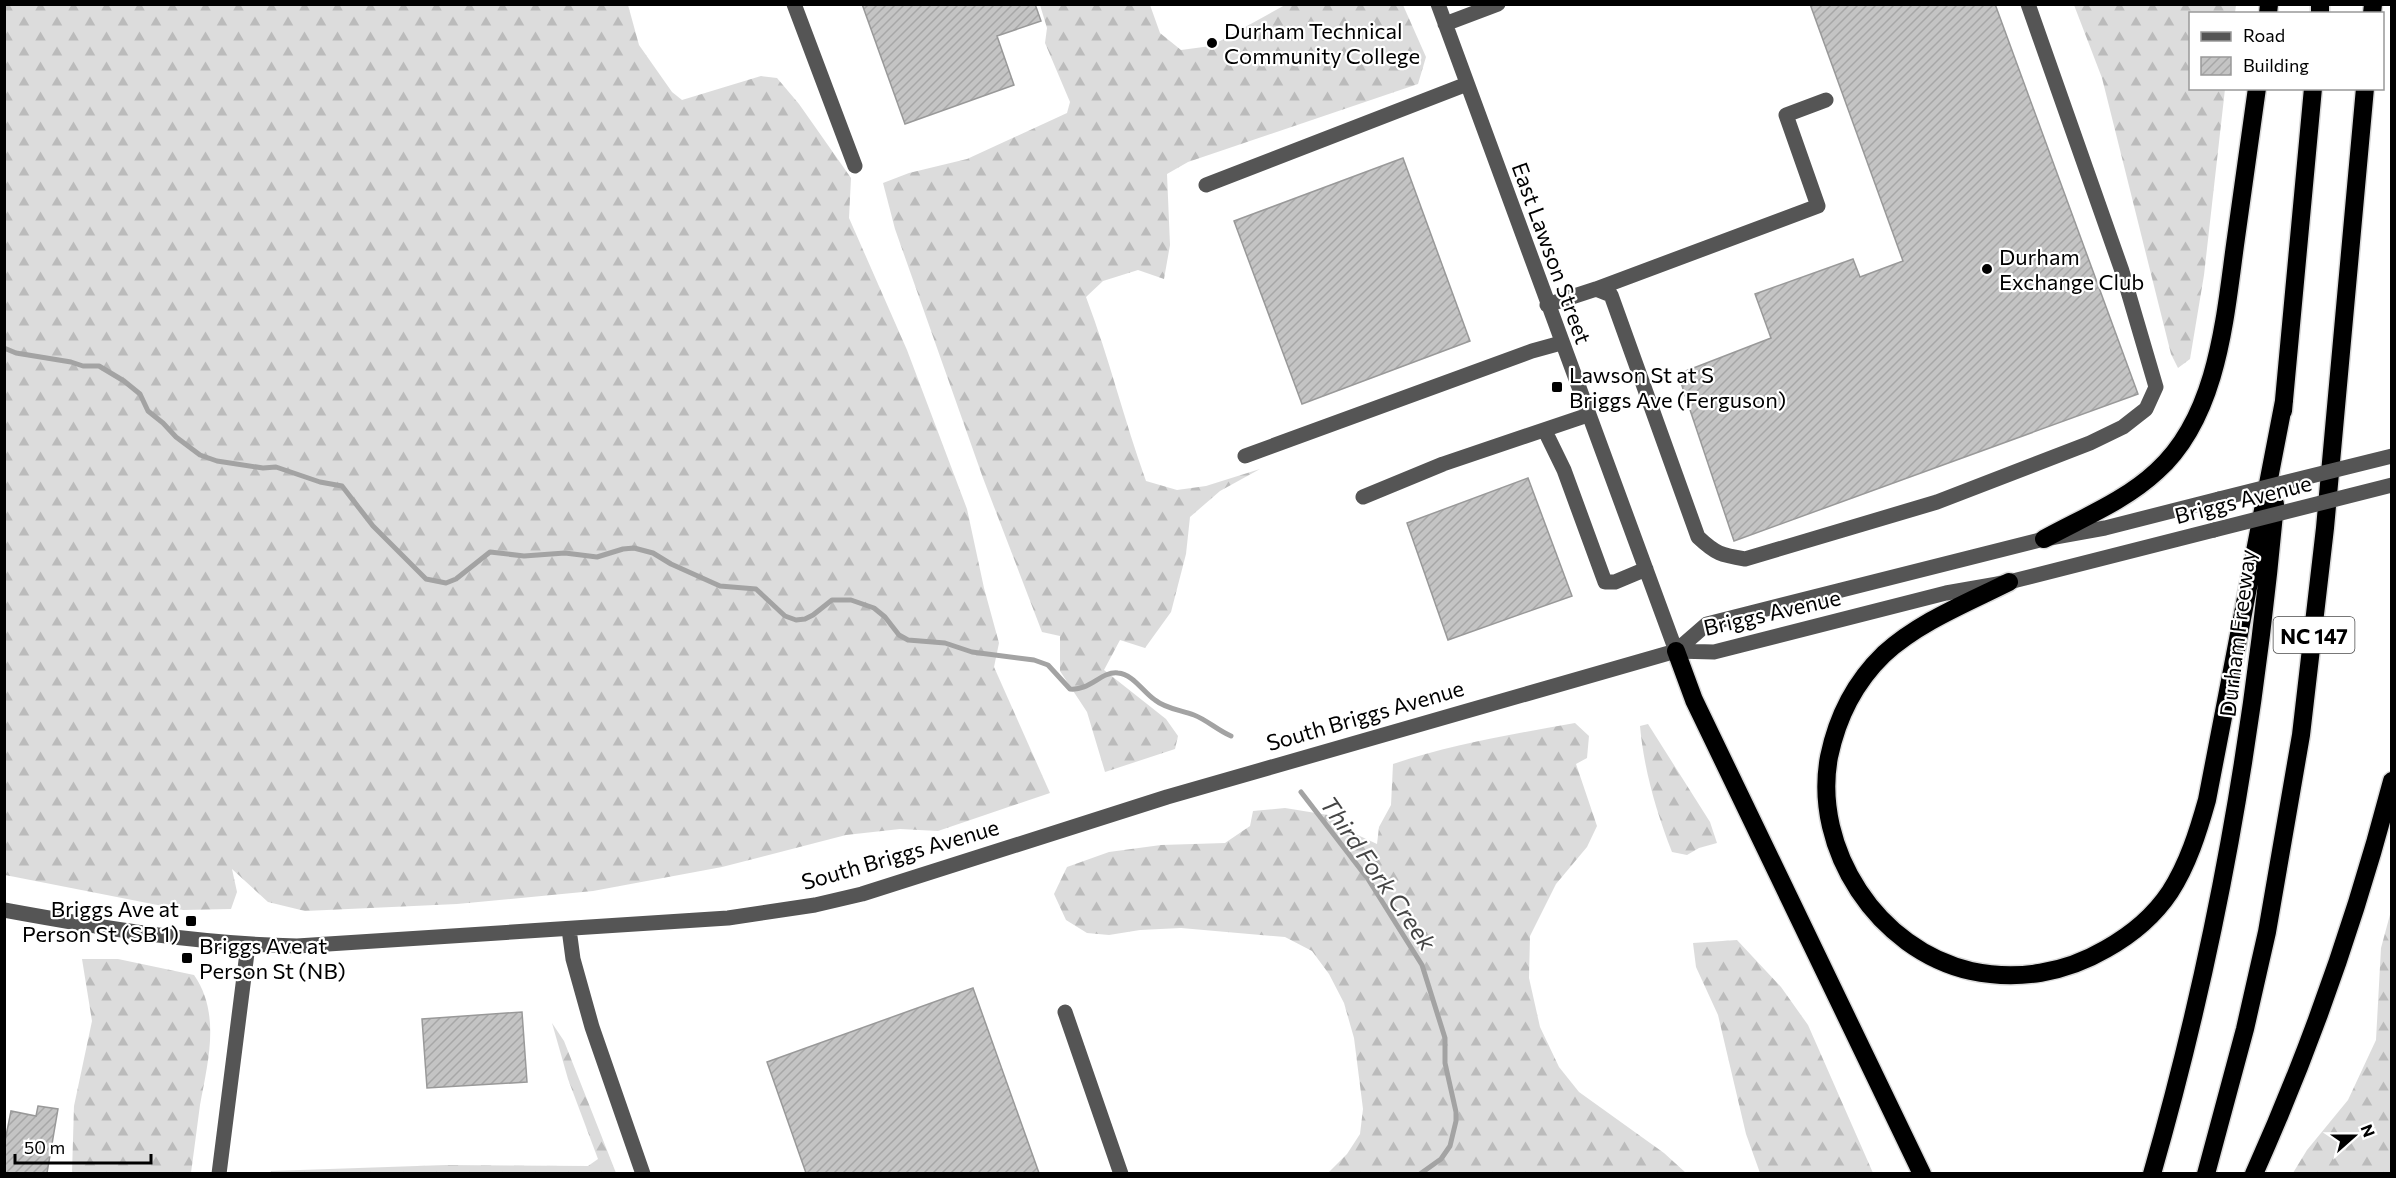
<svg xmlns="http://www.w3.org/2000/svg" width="2396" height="1178" font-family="Commissioner,sans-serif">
<defs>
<pattern id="forest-firs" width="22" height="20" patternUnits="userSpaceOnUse" patternTransform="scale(1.5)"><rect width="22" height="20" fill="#dcdcdc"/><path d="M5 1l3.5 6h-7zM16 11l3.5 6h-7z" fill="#bbb"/></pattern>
<pattern id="building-hatch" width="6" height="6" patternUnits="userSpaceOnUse" patternTransform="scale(1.5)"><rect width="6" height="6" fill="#c4c4c4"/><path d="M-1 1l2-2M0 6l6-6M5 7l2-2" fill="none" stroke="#a7a7a7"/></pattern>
</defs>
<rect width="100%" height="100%" fill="#fff"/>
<!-- forest -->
<path fill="url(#forest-firs)" d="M4,5H628L639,45L672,92L682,100L761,76L777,78L799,104L851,178L849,218L907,350L967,509L984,588L999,643L994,667L1050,793L938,831L900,829L846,835L722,867L593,891L457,904L305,911L268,902L232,869L237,892L231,909L183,910L5,875Z
M1040,5H1150L1160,33L1181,50L1211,46L1285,5H1403L1426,57L1418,84L1188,162L1167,174L1170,245L1164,279L1138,270L1103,281L1086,297C1109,357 1124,420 1146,481L1177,490L1206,486L1260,469L1220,491L1190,517L1186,554L1171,612L1145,648L1120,640L1104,670L1166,719L1178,736L1175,749L1105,772L1087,712L1060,671V636L1042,632L983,478L895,229L883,183L909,173L967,159L1067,113L1070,102L1045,43L1047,28Z
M2074,5H2236L2235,13L2190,14V88L2225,89L2204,275L2190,359L2178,368L2171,354L2102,78Z
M1575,723L1589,736L1587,758L1576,764L1597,826L1587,847L1556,884L1530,936L1529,978L1540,1027L1559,1067L1579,1092L1664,1153L1686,1173H1328L1347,1154L1360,1134L1363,1109L1354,1038L1344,1003L1329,974L1312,951L1285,937L1181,928L1140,930L1109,935L1087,933L1066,920L1054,894L1067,867L1109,852L1161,845L1225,843L1250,826L1253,811L1285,808L1328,815L1349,831L1377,844L1379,827L1391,805L1393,764C1452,744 1514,734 1575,723Z
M1648,724L1710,822L1717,843L1699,848L1687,855L1672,852C1656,811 1644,770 1640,726Z
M2391,911V1173H2293L2307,1150L2348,1100L2376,1040L2381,948Z
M1737,940L1781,987L1808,1025L1873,1173H1760L1746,1134L1718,1015L1696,967L1693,943Z
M82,959H118L194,975C221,1014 208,1061 200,1105C197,1128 194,1150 191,1173H72L74,1106L92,1021Z
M552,1023L564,1041L616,1173H270L271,1171L446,1165L588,1166L598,1159L568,1079Z"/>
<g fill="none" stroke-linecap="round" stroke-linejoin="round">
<!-- stream -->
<path stroke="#a3a3a3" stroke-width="5" d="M4,348L16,353L71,362L83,366H99L124,381L140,394L148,411L163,423L176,437L200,455L217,461L263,468L276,467L320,482L342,486L373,526L426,579L446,583L456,579L490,552L524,556L565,553L597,557L623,549L634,548L653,553L671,564L720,586L756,589L785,616L796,620L805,619L813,615L832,600H851L874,608L885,617L899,635L908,640L945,643L972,652L1034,660L1048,665L1070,689C1090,691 1101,671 1118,673C1133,674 1143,692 1155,700C1166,709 1181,710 1194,715C1207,720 1217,730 1231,736
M1301,792L1368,879L1422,965L1445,1038V1063L1456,1112V1121L1450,1146L1441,1159L1420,1174"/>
</g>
<!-- building -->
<path fill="url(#building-hatch)" stroke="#999" stroke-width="1.5" d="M862,4H1035L1041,21L997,36L1014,85L905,124Z
M1810,4H1995L2138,394L1734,541L1678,374L1771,338L1755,294L1853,259L1860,277L1903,261Z
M1403,158L1470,341L1302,404L1234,221Z
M1528,478L1572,596L1448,640L1407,523Z
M973,988L1039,1173H806L767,1062Z
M522,1012L527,1082L427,1088L422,1019Z
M38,1106L58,1109L47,1173H4V1146L11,1111L36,1116Z"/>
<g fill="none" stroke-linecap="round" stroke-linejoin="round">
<!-- highway casing -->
<g stroke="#dbdbdb" stroke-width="21">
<path id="highway" d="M2268,14L2269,4
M2320,14V4
M2372,14L2373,4
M2283,411L2313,88
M2044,539C2082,518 2125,501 2157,471C2219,415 2225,315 2236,238C2243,188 2250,138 2257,88
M2009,582C1967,603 1919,622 1884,654C1855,682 1837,718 1829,757C1812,849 1878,950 1971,971C2018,981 2065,973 2106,949C2131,935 2154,916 2170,892C2188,864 2198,832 2207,800L2284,401
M1676,651L1694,700L1922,1174
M2152,1174C2216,951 2254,734 2275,504
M2206,1174L2245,1029L2267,932L2301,735L2325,528L2365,88
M2254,1174C2311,1047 2357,915 2392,781"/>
</g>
<!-- minor -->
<path stroke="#555" stroke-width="15" d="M794,4L855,166
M1438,4L1676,651
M1445,24L1498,4
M1206,185L1467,84
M1596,289L1818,206L1786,115L1826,100
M1547,305L1596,289L1611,295L1698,537C1716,554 1721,555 1745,559L1937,502L2090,443L2123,427L2146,409L2156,387L2122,271L2028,4
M1545,431L1564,470L1605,582H1615L1646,569
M1245,456L1532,351L1561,343
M1363,497L1443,464L1588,415
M1676,651L1707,624L2044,539L2105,528L2219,499
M4,910C102,928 198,944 297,946L728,918L815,905L862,894L1167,797L1676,651L1714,652L1946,593L2009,582L2214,530
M569,929L573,959L592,1027L643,1174
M1065,1012L1121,1174
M219,1174L248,945"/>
<!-- highway -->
<use href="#highway" stroke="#000" stroke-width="18"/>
<!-- minor-bridge -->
<path stroke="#555" stroke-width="15" d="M2219,499L2392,456
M2214,530L2392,485"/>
</g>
<!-- markers -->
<g fill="#000" stroke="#fff" stroke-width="2">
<circle cx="1212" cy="43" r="6"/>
<circle cx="1987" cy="269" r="6"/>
<rect x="1551" y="381" width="12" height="12" rx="3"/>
<rect x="185" y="915" width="12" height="12" rx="3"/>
<rect x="181" y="952" width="12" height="12" rx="3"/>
</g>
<g text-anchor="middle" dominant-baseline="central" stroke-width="4.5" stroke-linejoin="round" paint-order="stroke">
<!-- shield labels -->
<rect fill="#fff" stroke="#4c4c4c" stroke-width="1.5" x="2273.5" y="617" width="81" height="36" rx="4.5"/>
<g font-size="21" font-weight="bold" fill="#000">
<text x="2314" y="635">NC 147</text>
</g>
<!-- poi labels -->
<g font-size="22" fill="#000" stroke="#fff" text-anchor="start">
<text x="1224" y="30">Durham Technical<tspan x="1224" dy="25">Community College</tspan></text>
<text x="1999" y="256">Durham<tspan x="1999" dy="25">Exchange Club</tspan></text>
<text x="1569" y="374">Lawson St at S<tspan x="1569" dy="25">Briggs Ave (Ferguson)</tspan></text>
<text x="179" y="908" text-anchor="end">Briggs Ave at<tspan x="179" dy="25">Person St (SB 1)</tspan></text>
<text x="199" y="945">Briggs Ave at<tspan x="199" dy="25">Person St (NB)</tspan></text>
</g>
<!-- street labels -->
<g font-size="22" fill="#000" stroke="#fff">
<text transform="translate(1552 253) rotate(70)">East Lawson Street</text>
<text transform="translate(2243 499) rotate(-14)">Briggs Avenue</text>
<text transform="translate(1772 612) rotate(-13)">Briggs Avenue</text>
<text transform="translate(2237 633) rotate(-83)">Durham Freeway</text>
<text transform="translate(1365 715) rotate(-16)">South Briggs Avenue</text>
<text transform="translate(900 854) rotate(-16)">South Briggs Avenue</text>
</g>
<!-- water labels -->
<g font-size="24" font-style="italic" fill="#444" stroke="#fff">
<text transform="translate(1379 873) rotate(55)">Third Fork Creek</text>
</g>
</g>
<!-- border -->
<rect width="2396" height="1178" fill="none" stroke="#000000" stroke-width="12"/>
<!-- legend -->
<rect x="2189" y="12" width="195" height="78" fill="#ffffff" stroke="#999999" stroke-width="1.5"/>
<rect x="2201" y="32" width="30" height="9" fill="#555555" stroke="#999999" stroke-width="1.5"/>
<text x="2243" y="42" font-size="18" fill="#000000">Road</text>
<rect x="2201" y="57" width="30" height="18" fill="url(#building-hatch)" stroke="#999999" stroke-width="1.5"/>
<text x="2243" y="72" font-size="18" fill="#000000">Building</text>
<!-- north arrow -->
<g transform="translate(2354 1136) rotate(69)" stroke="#ffffff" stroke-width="4.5" paint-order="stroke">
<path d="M0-4.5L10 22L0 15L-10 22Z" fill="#000000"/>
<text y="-9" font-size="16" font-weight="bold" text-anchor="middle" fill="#000000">N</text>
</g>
<!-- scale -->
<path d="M15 1154v9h136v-9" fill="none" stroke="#000000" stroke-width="3"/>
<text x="24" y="1154" font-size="18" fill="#000000" stroke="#ffffff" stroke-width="4.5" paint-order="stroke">50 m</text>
</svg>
